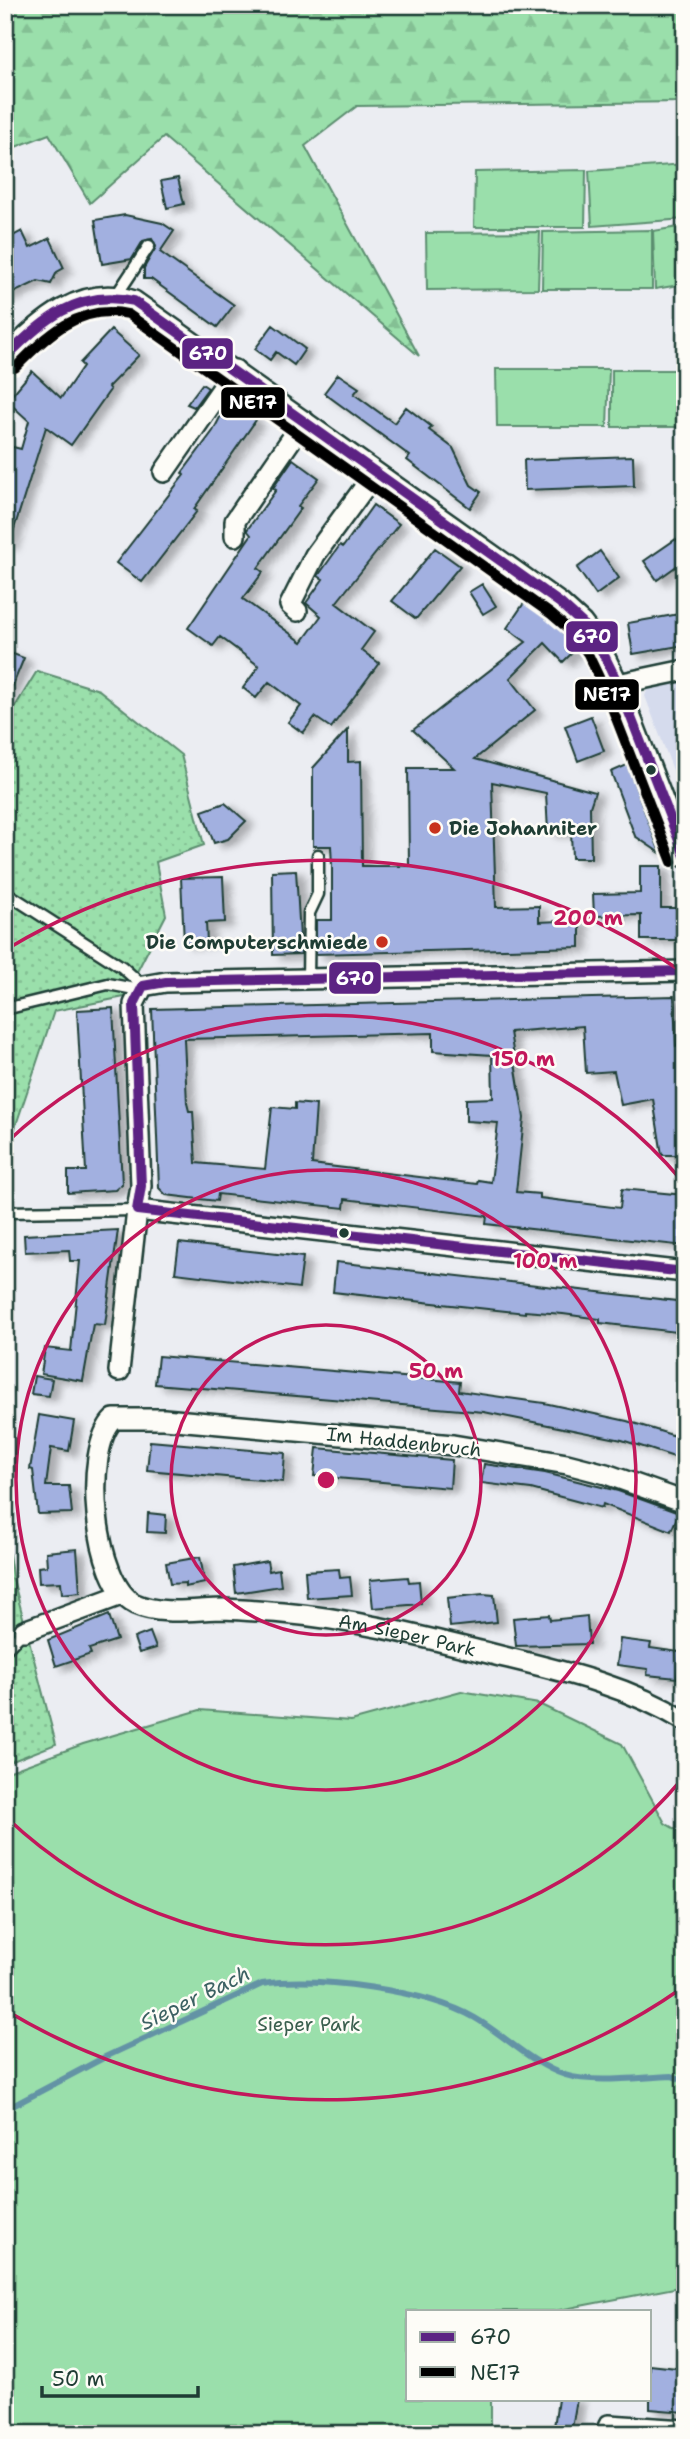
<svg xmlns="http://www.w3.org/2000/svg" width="690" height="2439" font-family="'Shantell Sans',sans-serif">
<defs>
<pattern id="forest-firs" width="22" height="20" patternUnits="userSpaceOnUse" patternTransform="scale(1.75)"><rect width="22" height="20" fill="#9adfab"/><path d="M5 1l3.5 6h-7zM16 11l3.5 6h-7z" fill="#84c094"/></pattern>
<pattern id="garden-dots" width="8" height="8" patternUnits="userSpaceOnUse" patternTransform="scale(1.75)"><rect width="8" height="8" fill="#9adfab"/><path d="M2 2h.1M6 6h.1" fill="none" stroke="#84c094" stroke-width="1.8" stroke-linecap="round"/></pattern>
<filter id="shadow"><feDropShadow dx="8" dy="4.5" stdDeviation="3.5" flood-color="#0004"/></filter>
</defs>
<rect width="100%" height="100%" fill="#ebedf2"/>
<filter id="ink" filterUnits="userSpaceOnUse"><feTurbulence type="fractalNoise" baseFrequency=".0143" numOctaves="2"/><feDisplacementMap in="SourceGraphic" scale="14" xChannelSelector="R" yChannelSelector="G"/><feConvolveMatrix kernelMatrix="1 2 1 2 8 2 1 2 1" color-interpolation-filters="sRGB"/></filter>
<g filter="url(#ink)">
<!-- built -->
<path fill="#d5dbed" d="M685,682V802L645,696L648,688Z"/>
<!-- forest -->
<path fill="url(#forest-firs)" stroke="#5c8e70" stroke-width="2" d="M5,5H685V102L357,106L305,146L419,356L164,137L90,203L49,134L5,151Z"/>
<!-- park -->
<path fill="#9adfab" stroke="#5c8e70" stroke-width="2" d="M685,164V219L592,226L589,171Z
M586,170L585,227H474L475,172Z
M685,226V284L655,289L653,231Z
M652,230V289H542L543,232Z
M540,232L538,289L427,290L426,233Z
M496,369H609L607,427H497Z
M612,370H685V427H612Z
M461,1691L539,1704L622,1744L665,1823L685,1835V2286L554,2311H408V2399H491V2434H16L5,2427V2186L11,2178L5,2173V1773L83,1744L200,1710L351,1721Z"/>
<!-- garden -->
<path fill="url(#garden-dots)" stroke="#5c8e70" stroke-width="2" d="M37,671L99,690L181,755L204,845L156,862L166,915L124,997L54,1011L5,1158V723Z
M5,1526L12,1575L56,1744L5,1764Z"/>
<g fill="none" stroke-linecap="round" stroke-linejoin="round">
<!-- stream -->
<path stroke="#6393a5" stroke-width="6" d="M5,2110L105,2057L262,1984C317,1976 427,1990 475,2018C503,2034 533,2065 565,2075C593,2084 642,2077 672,2076L685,2081"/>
</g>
<!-- building -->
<path fill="#a2b0e0" stroke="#1f3d34" stroke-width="2" fill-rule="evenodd" filter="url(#shadow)" d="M178,178L184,204L167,208L161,181Z
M125,215L162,223L174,231L160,252L234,305L217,327L151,279H144V268L156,247L152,239L143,241L132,259L102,264L95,220Z
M22,231L30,248L50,238L64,268L57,272L51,284L38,281L5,297V240Z
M273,325L305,349L294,365L276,352L270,360L255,349Z
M111,330L139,355L108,387L110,390L71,445L46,427L9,545L5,544V445L21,449L29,421L7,401L32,371L61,398L83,366L80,363Z
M338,374L359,388L354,394L394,423L406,407L432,427L429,430L453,448L471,485L481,492L470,508L407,460L410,456L324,393Z
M202,384L208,388L194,407L187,404Z
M228,402L256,420L194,509L197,511L142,582L116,563L184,475L182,473L213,431Z
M633,456L634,486L525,490L524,460Z
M293,459L319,478L298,506L301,508L258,568L263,572L243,599L302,642L321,616L306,603L323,579L318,576L340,545L343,547L373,505L399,524L336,603L374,632L361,650L379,663L331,728L315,717L303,733L288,722L301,706L269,682L256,698L243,688L259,666L220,637L213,646L188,628L251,535L247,530L276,490L273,488Z
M676,539L685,552V560L657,580L644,561Z
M435,548L460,566L416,619L392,601Z
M600,551L619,578L596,595L577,568Z
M482,584L496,606L483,614L469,592Z
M524,603L555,625L577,648L563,662L545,643L510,678L535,710L475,759L595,792L590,807L591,858H572L571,832H548L546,793L492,782L496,907L539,906V922L580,920V947L316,954V920H332V866L331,846H313V768L348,729V762L361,761L362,866H409L408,768H454L413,730L526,642L507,628Z
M685,613V645L633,654L628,623Z
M5,651L24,658L6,702H5Z
M591,716L604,751L578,761L565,726Z
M627,765L660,853L635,836L611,772Z
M225,803L246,821L228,839L214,843L202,811Z
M640,866H661V908H685V940H641V915L594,916L593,894L640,893Z
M296,870L301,954L273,955L272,871Z
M223,877L225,922L206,923L207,942L184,943L181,878Z
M674,996L676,1046L685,1043V1155H662L653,1099L621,1105L614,1071L586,1073L583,1026L510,1032L524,1118L516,1192L540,1194V1198L620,1208L622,1189L685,1195V1246L486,1224L487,1216L345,1199L344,1208L218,1194L217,1201L199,1199L166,1195L159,1188L152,1009ZM433,1033V1051L492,1055L493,1098L466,1099V1121L498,1123L491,1182L478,1180L477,1184L312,1164L316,1105L295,1103V1109L272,1107L265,1169L196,1163L193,1111H189L187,1103L184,1039Z
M113,1008L122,1184L115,1190L68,1193V1171H86L77,1010Z
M118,1230L105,1325L93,1324L83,1381L41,1374L45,1348L71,1351L80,1261H70L69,1250L25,1252L24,1235Z
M179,1243L303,1257L299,1288L175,1273Z
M336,1262L685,1302V1333L600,1323V1319L563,1314L525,1311V1313L333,1292Z
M158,1356L460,1382L459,1391L544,1403L627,1421L685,1439V1444L680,1459L622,1440L484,1412L155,1384Z
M34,1376L52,1379L49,1396L31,1394Z
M39,1415L74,1421L69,1451L51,1448L46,1486H69L72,1513L38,1514L33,1470L30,1469Z
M150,1441L285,1453L283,1482L147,1470Z
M317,1448L452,1460L450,1488L314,1476Z
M484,1464L545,1473L618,1491L679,1513L671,1531L603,1504L602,1508L531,1489L481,1483Z
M148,1513L166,1515L165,1533L147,1532Z
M77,1549L80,1592L62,1594L61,1582L39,1583L38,1567L47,1566L46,1552Z
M200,1557L205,1583L185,1587V1583L170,1584L166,1563Z
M267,1561L269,1571L279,1569L281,1586L236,1593L233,1567Z
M339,1569L340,1578L350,1577L352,1595L307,1598L305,1571Z
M408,1577L409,1582L419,1581L421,1604L373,1608L370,1580Z
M483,1594L494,1595L497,1622L450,1627L447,1598Z
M109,1615L117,1640L89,1649L91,1654L56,1666L48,1640Z
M549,1615L550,1620L587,1616L589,1644L516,1646L513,1618Z
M150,1632L156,1648L139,1653L134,1638Z
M620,1639L651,1643L650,1648L680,1652L677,1678L647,1675L648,1669L617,1665Z
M650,2365L685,2369V2412L650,2409Z
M558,2399H577L571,2434H553Z"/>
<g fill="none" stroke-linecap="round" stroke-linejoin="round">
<!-- service casing -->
<g stroke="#1f3d34" stroke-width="15">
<path id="service" d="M116,296L149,246
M5,892L122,967L143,986
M308,978L309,913L318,894V855
M5,1009L108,984L140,990
M5,1212L137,1210
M5,1650L24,1631"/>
</g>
<!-- minor casing -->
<g stroke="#1f3d34" stroke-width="24">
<g id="minor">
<path d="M5,358C38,323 83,282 134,301L560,603L582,623L600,647L618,684L685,857"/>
<path d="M164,472L235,370"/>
<path d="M235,536V521L304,421"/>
<path d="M297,611L290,605L315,555L375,473"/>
<path d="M618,684L685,670"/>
<path d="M685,971L166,982L143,986L134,1004L141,1186L137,1210L685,1272"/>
<path d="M119,1371L137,1210"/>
<path id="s1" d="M685,1502L606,1474L567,1464L453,1445L164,1419H114C82,1449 94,1584 135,1604C162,1616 196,1609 225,1609C244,1610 264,1611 283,1613C351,1619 415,1635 480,1651C552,1669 621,1682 685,1721"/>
<path d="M24,1631L121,1595"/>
<path d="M605,2434L609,2425L685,2430"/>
</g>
</g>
<!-- service -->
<use href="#service" stroke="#fdfcf7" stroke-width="10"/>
<!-- minor -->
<use href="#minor" stroke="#fdfcf7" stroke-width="19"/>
<!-- bus-1 casing -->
<g stroke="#fdfcf7" stroke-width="16">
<path id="bus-1" d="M5,358C41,321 79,288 134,301L560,603L582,623L600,647L618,684L685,856
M685,971L166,982L143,986L134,1004L141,1186L137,1210L685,1272"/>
</g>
<!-- bus-2 casing -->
<g stroke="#fdfcf7" stroke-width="16">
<path id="bus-2" d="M15,368C46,336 80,303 128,314L551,614L572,632L588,654L605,690L672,862"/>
</g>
<!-- bus-1 -->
<use href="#bus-1" stroke="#5c2483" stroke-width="10"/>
<!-- bus-2 -->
<use href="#bus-2" stroke="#000" stroke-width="10"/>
</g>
</g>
<!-- distance rings -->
<g fill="none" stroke="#c2185b" stroke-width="3.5">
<circle cx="326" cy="1480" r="155"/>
<circle cx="326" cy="1480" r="310"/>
<path d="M682 1779A465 465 0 0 1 6 1817M6 1143A465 465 0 0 1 682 1181"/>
<path d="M682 1988A620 620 0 0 1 7 2011M7 949A620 620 0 0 1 682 972"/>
</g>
<!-- markers -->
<g fill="#1f3d34" stroke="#fdfcf7" stroke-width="2.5">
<circle cx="651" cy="770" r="6"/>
<circle cx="344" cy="1233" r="6"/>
</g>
<g fill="#c8321e" stroke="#fdfcf7" stroke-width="2.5">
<circle cx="435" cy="828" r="7"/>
<circle cx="382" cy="942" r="7"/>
</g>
<g text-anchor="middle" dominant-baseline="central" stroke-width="5" stroke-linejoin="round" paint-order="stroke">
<!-- poi labels -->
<g font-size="19" font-weight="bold" fill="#1f3d34" stroke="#fdfcf7" text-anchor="start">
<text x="449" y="828">Die Johanniter</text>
<text x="368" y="942" text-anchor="end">Die Computerschmiede</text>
</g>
<!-- street labels -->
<g font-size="19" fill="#1f3d34" stroke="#fdfcf7">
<text transform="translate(404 1442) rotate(6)">Im Haddenbruch</text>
<text stroke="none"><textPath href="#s1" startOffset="1055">Am Sieper Park</textPath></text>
</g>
<!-- park labels -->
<g font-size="19" fill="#385d4c" stroke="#fdfcf7">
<text x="309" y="2024">Sieper Park</text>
</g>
<!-- water labels -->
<g font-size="21" font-style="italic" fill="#3c6163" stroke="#fdfcf7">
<text transform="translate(195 1998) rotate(-26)">Sieper Bach</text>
</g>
</g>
<circle cx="326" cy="1480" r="10" fill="#c2185b" stroke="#fdfcf7" stroke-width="3.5"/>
<g font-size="21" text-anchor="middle" font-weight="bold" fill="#c2185b" stroke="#fdfcf7" stroke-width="5" stroke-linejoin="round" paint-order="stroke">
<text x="588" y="925">200 m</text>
<text x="523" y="1066">150 m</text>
<text x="545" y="1268">100 m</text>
<text x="436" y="1378">50 m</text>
</g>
<g stroke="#fdfcf7" stroke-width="2.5">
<rect x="181" y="337" width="53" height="33" rx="7" fill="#5c2483"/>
<rect x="220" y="386" width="66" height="33" rx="7" fill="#000"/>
<rect x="565" y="620" width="54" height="33" rx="7" fill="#5c2483"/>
<rect x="574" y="678" width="66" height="33" rx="7" fill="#000"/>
<rect x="328" y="961" width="54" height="34" rx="7" fill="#5c2483"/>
</g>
<g font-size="19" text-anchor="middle" font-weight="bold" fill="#fff">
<text x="208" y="360">670</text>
<text x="253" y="409">NE17</text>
<text x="592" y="643">670</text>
<text x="607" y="701">NE17</text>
<text x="355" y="985">670</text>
</g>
<!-- margin -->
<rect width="690" height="2439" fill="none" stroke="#fdfcf7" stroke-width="28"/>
<rect x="14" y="14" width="662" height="2411" fill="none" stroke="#1f3d34" stroke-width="2.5" filter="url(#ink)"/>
<!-- legend -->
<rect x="406" y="2310" width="245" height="91" fill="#fdfcf7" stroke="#a4b0a9" stroke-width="2"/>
<rect x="420" y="2332" width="35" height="10" fill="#5c2483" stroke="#a4b0a9" stroke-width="2"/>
<text x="470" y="2344" font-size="21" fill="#1f3d34">670</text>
<rect x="420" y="2367" width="35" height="10" fill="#000000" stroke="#a4b0a9" stroke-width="2"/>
<text x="470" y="2380" font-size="21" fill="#1f3d34">NE17</text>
<!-- scale -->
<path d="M42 2386v10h156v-10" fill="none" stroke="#1f3d34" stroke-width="3.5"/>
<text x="52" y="2386" font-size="21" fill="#1f3d34" stroke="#fdfcf7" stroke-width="5" paint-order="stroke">50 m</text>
</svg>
